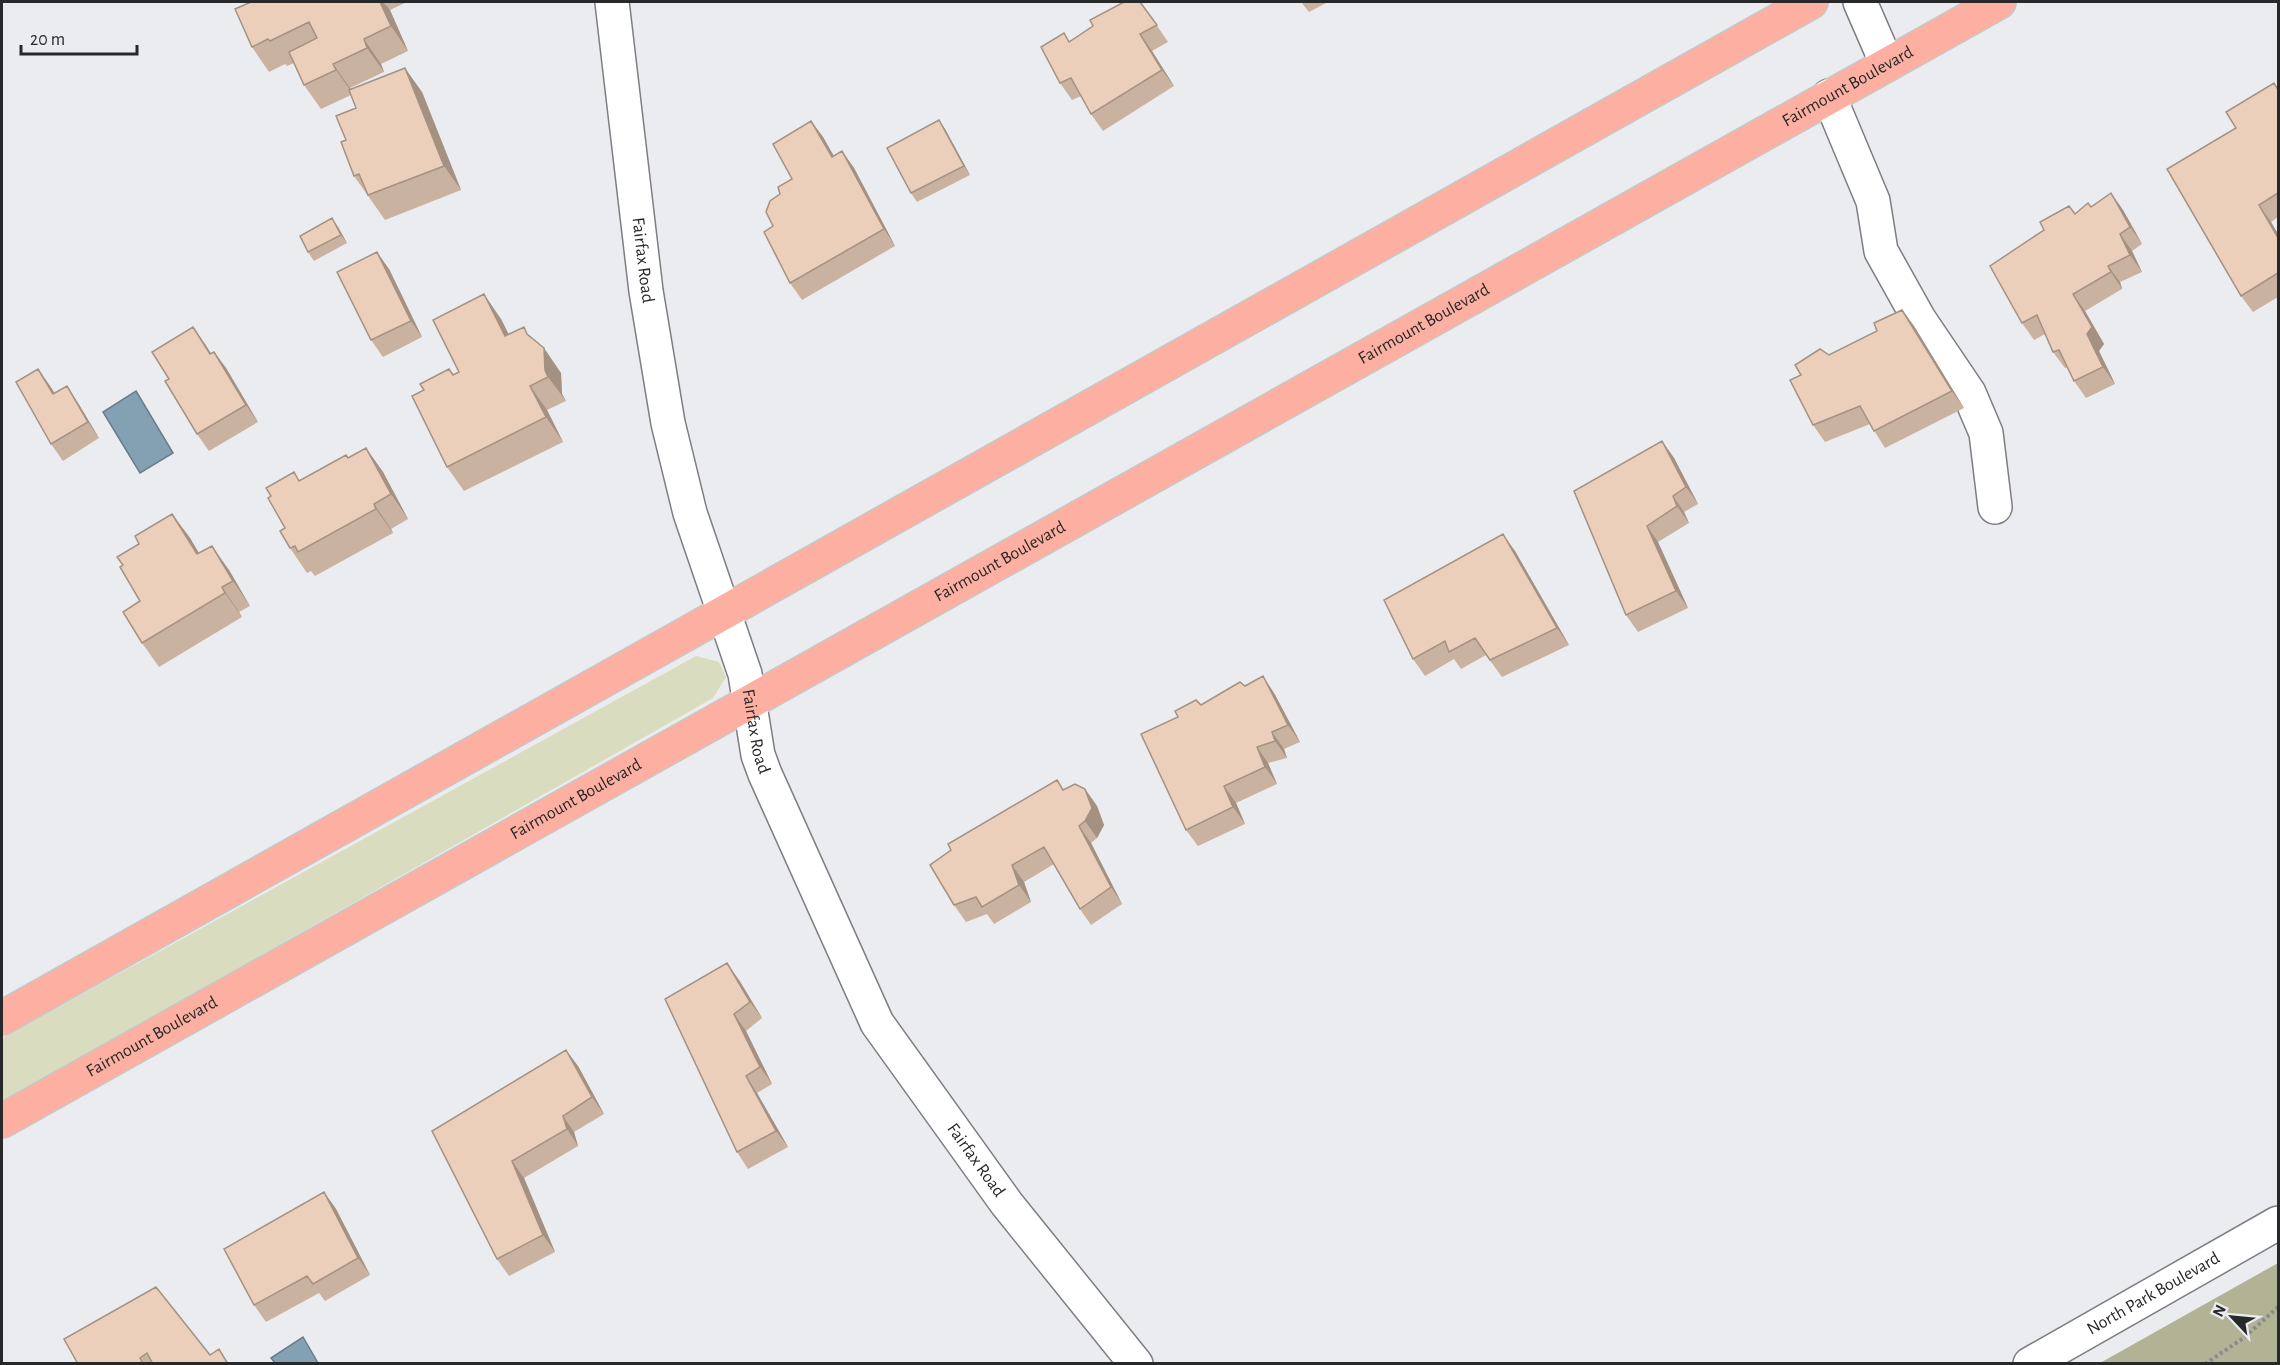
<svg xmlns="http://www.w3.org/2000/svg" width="2280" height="1365" font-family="'Alegreya Sans',sans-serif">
<rect width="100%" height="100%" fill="#ebecef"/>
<!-- green -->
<path fill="#dadcbf" d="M696,656L719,662L726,677L713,698L2,1103V1038Z"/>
<!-- forest -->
<path fill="#b1b394" d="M2278,1263V1363H2100Z"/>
<!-- water -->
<path fill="#84a1b4" stroke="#687d8a" stroke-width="1.5" d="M136,391L173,453L140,473L103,412Z
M303,1337L318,1363H275L271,1358Z"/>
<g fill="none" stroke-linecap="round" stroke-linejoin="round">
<!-- minor casing -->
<g stroke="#7d7e81" stroke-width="36">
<g id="minor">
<path id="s1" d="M612,2L646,291L668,423L690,513L745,674L758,755L765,774L877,1023L1007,1204L1136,1364"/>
<path d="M1860,2L1887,64"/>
<path d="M1829,96L1873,201L1881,251L1919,319L1969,393L1986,433L1995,507"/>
<path id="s2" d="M2030,1364L2278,1223"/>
</g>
</g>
<!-- major casing -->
<g stroke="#c7c7c7" stroke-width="36">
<g id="major">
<path d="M2,1018L1811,2"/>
<path id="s3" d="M2,1121L1999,2"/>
</g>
</g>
<!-- path -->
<path stroke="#8a8b8d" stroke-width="4" stroke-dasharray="3 3" stroke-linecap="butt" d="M2205,1364L2245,1337L2278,1307"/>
<!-- minor -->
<use href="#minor" stroke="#fff" stroke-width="33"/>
<!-- major -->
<use href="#major" stroke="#fdb0a1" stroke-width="33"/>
</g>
<!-- wall -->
<path fill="#cab2a0" d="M251,2H407L390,10L408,51L381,64L384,72L350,88L351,89L422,92L461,190L385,220L354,176L346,140L356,108L351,95L321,109L304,85L294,63L287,66L285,64L269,72L252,47Z
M1141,2L1168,42L1152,51L1174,86L1103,131L1091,114L1081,96L1072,100L1060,83L1064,33L1069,41Z
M1301,2H1328L1309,12Z
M2278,89V217L2271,222L2278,234V297L2253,312L2241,296L2236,128Z
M939,120L945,129L970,175L917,202L911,193Z
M811,121L823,137L834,156L842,151L854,168L895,246L802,300L790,283L773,226L780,194L792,179Z
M2111,193L2123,210L2142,244L2132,251L2142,272L2120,282L2122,289L2085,311L2104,344L2099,351L2115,384L2086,398L2074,381L2068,367L2065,368L2053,352L2045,334L2034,340L2022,323L2075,214L2091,207Z
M338,227L347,243L314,261L308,252Z
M389,269L422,337L383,357L371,340Z
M1902,310L1914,326L1964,408L1885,448L1870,424L1825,442L1813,425L1801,375L1829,355L1877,331Z
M501,319L509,335L531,338L561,373L562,394L566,401L547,410L563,442L464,491L447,467L424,390L459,372Z
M205,344L211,354L214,352L226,368L258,422L209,451L197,434L169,379Z
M38,369L55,393L78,403L99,438L63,461L51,444Z
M1662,441L1674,458L1698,504L1684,512L1689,523L1658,542L1688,608L1638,632L1626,615Z
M366,448L383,472L408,519L391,529L393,533L315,576L311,571L307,573L290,548L300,480L348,458Z
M172,514L190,538L199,553L229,570L250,606L239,612L242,617L159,667L142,643L140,601L139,544Z
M1515,551L1569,645L1502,677L1486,655L1461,669L1454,659L1425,676L1413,659Z
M1274,693L1300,742L1284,749L1287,758L1268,763L1277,784L1236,803L1245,824L1198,846L1186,830L1201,705Z
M1085,789L1097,806L1104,825L1097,838L1091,843L1122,904L1091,925L1080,909L1054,864L1024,882L1031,902L994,924L987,914L966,922L954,905L951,850L1064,790Z
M739,980L762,1018L746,1031L772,1084L757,1093L788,1147L748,1169L737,1152L665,999Z
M578,1066L604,1114L574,1132L578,1146L524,1178L555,1252L509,1276L497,1259L432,1131Z
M324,1192L336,1209L370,1275L325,1301L319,1293L266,1322L254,1305Z
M64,1339L210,1355L229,1364H78Z"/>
<!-- shaded-wall -->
<path fill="#a49182" d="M380,2H383L390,10L408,51L391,26Z
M1140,34L1152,51L1174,86L1162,70Z
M364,39L381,64L384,72L367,48Z
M333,64L350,88L353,94L336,70Z
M405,68L422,92L461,190L444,166Z
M939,120L945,129L970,175L964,166Z
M811,121L823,137L844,174L832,157Z
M842,151L854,168L895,246L884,229Z
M2111,193L2123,210L2142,244L2130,227Z
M2259,205L2271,222L2278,234V238Z
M332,218L338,227L347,243L341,235Z
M2120,234L2132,251L2142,272L2130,255Z
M377,252L389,269L422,337L411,321Z
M2108,266L2120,282L2122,289L2111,272Z
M484,294L501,319L522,361L505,336Z
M2073,294L2085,311L2104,344L2099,351L2115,384L2103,367L2087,334Z
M1902,310L1914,326L1964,408L1952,391Z
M193,327L205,344L222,371L210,354Z
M544,348L561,373L562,394L566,401L548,377L545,370Z
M214,352L226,368L258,422L246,405Z
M38,369L50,386L65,411L53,394Z
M67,386L78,403L99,438L88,422Z
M530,386L547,410L563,442L546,417Z
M1662,441L1674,458L1698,504L1686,487Z
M366,448L383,472L408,519L391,494Z
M1673,496L1684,512L1689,523L1677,506Z
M374,504L391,529L393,533L376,509Z
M172,514L190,538L214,579L197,554Z
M1647,526L1658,542L1688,608L1676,591Z
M1503,534L1515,551L1569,645L1557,628Z
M212,546L229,570L250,606L233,581Z
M222,587L239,612L242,617L225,593Z
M1263,676L1274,693L1300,742L1288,725Z
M1272,732L1284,749L1287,758L1275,741Z
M1257,747L1268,763L1277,784L1265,767Z
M1224,786L1236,803L1245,824L1233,807Z
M1085,789L1097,806L1104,825L1097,838L1085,821Z
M1079,826L1091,843L1122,904L1111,887Z
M1012,865L1024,882L1031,902L1019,885Z
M727,963L739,980L762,1018L750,1002Z
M734,1014L746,1031L772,1084L760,1067Z
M566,1050L578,1066L604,1114L592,1097Z
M746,1076L757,1093L788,1147L776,1131Z
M563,1116L574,1132L578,1146L567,1129Z
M512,1161L524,1178L555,1252L543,1235Z
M324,1192L336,1209L370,1275L358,1258Z"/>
<!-- building -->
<path fill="#ebcfba" stroke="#a49182" stroke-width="1.5" d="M251,2H380L391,26L364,39L367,48L333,64L336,70L304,85L289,52L317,38L309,22L270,41L268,39L252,47L235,9Z
M1124,2H1140L1157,25L1140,34L1162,70L1091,114L1071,78L1060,83L1041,47L1064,33L1069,42L1093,26L1090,20Z
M405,68L444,166L368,195L359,174L354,176L341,142L346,140L336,116L356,108L349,90Z
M2274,83L2278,90V193L2259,205L2278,238V273L2241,296L2167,169L2236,128L2226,112Z
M939,120L964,166L911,193L887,148Z
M811,121L832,157L842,151L884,229L790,283L764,232L773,226L766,212L770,201L780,194L778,187L792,179L773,144Z
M2111,193L2130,227L2120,234L2130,255L2108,266L2111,272L2073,294L2092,327L2087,334L2103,367L2074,381L2059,350L2053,352L2037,315L2022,323L1990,266L2044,230L2040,222L2069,206L2075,214L2088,203L2091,207Z
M332,218L341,235L308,252L300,236Z
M377,252L411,321L371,340L337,272Z
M484,294L505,336L524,327L527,334L544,348L545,370L548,377L530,386L546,417L447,467L412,396L424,390L420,384L449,369L453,375L459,372L433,320Z
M1902,310L1952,391L1874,431L1860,406L1813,425L1790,380L1801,375L1795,365L1820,349L1829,355L1877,331L1874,323Z
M193,327L210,354L214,352L246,405L197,434L165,381L169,379L152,352Z
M38,369L53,394L67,386L88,422L51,444L16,382Z
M1662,441L1686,487L1673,496L1677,506L1647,526L1676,591L1626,615L1574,491Z
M366,448L391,494L374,504L376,509L298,552L295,546L290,548L280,531L285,528L268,498L271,496L266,488L294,472L299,481L346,455L348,458Z
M172,514L197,554L212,546L233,581L222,587L225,593L142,643L123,612L140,601L120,567L123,565L117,557L139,544L135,536Z
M1503,534L1557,628L1490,660L1475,638L1449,652L1445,641L1413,659L1384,600Z
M1263,676L1288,725L1272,732L1275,741L1257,747L1265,767L1224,786L1233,807L1186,830L1141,734L1178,717L1175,711L1196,700L1201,705L1240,682L1245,686Z
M1057,780L1063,790L1075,784L1085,789L1092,808L1085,821L1079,826L1111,887L1080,909L1044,847L1012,865L1019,885L982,907L976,897L954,905L930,865L951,850L948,844Z
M727,963L750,1002L734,1014L760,1067L746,1076L776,1131L737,1152L665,999Z
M566,1050L592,1097L563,1116L567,1129L512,1161L543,1235L497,1259L432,1131Z
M324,1192L358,1258L313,1284L307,1276L254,1305L224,1249Z
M156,1287L210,1355L219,1349L228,1364H153L147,1353L140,1358L143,1364H78L64,1339Z"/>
<g text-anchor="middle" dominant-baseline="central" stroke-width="5" stroke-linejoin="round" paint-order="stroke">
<!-- street labels -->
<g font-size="18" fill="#272829" stroke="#ebecef">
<text stroke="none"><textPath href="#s3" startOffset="2116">Fairmount Boulevard</textPath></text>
<text stroke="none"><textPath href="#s1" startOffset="260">Fairfax Road</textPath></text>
<text stroke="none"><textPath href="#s3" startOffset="1630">Fairmount Boulevard</textPath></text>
<text stroke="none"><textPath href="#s3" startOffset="1144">Fairmount Boulevard</textPath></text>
<text stroke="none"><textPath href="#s1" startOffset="746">Fairfax Road</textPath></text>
<text stroke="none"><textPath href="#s3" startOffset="658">Fairmount Boulevard</textPath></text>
<text stroke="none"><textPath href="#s3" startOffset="172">Fairmount Boulevard</textPath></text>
<text stroke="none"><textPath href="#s1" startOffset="1232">Fairfax Road</textPath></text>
<text stroke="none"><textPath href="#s2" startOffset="142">North Park Boulevard</textPath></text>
</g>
</g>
<!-- border -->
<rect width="2280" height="1365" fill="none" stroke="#272829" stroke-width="6"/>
<!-- north arrow -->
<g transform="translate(2232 1317) rotate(296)" stroke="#ebecef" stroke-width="4.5" paint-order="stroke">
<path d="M0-4.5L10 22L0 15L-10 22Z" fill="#272829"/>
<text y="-9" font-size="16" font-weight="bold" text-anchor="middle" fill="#272829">N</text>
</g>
<!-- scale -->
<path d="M21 45v9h116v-9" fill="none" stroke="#272829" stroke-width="3"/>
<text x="30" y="45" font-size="18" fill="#272829" stroke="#ebecef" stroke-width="4.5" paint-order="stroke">20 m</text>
</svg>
